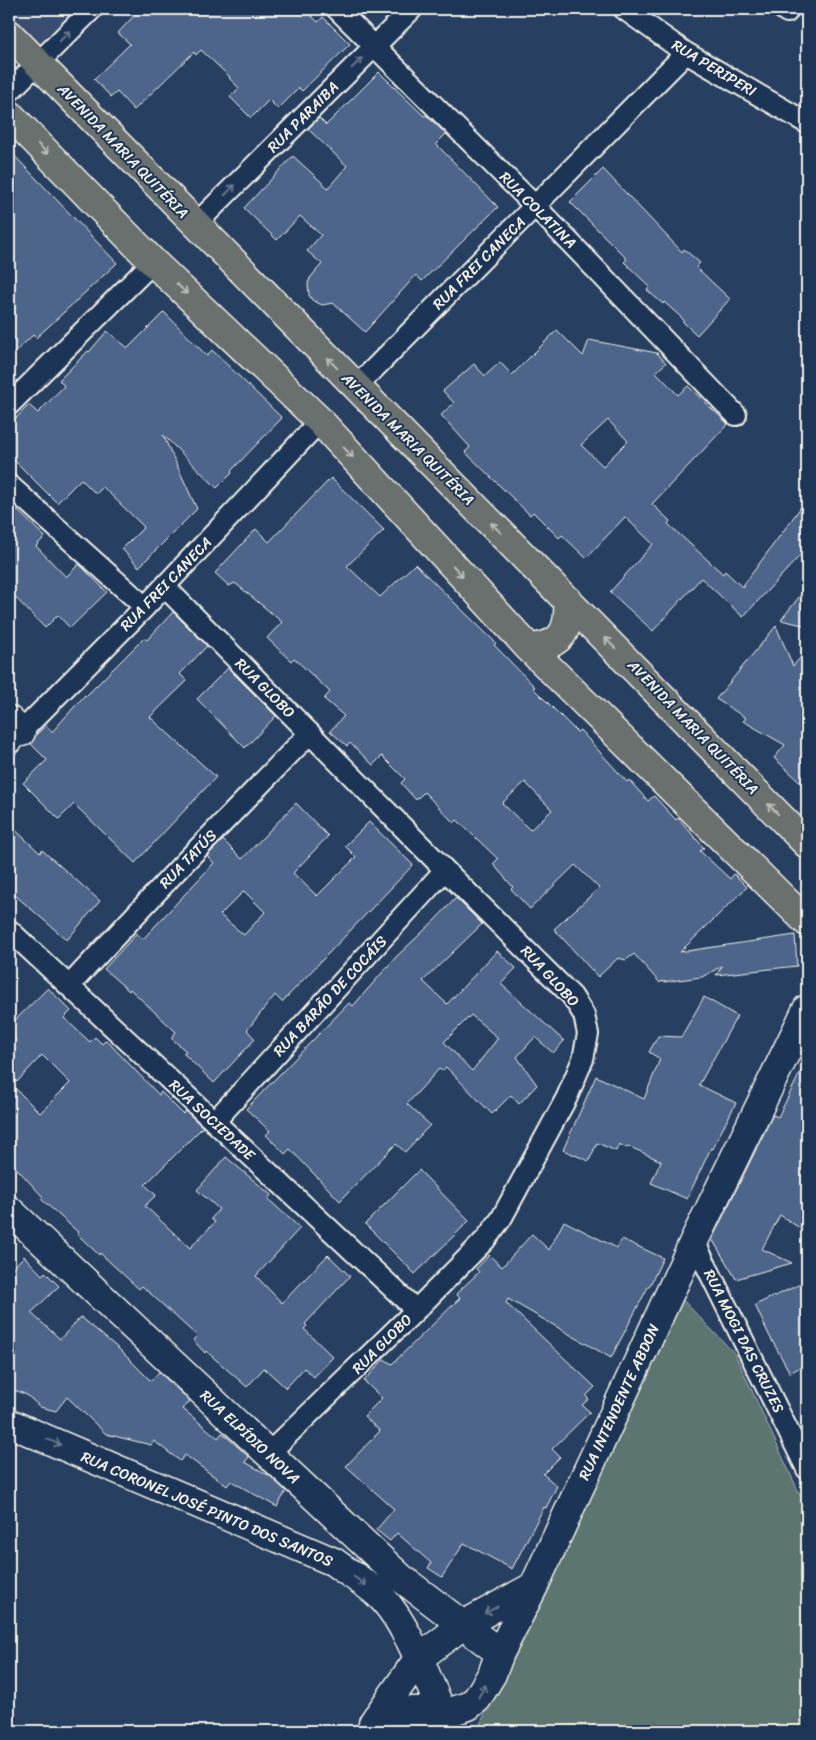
<svg xmlns="http://www.w3.org/2000/svg" width="816" height="1740" font-family="Sriracha,sans-serif">
<rect width="100%" height="100%" fill="#273f61"/>
<filter id="ink" filterUnits="userSpaceOnUse"><feTurbulence type="fractalNoise" baseFrequency=".02" numOctaves="2"/><feDisplacementMap in="SourceGraphic" scale="10" xChannelSelector="R" yChannelSelector="G"/><feConvolveMatrix kernelMatrix="1 2 1 2 8 2 1 2 1" color-interpolation-filters="sRGB"/></filter>
<g filter="url(#ink)">
<!-- built -->
<path fill="#374d70" d="M9,9H90L41,59L9,26Z"/>
<!-- green -->
<path fill="#5c7470" stroke="#a8b2ac" d="M678,1295L735,1354L807,1510V1731H477Z"/>
<!-- building -->
<path fill="#4e658b" stroke="#f4f1e8" fill-rule="evenodd" d="M140,9H304L318,22L323,17L350,44L302,91L299,88L278,109L269,100L251,118L230,97L239,88L229,78L230,77L201,50L196,55L194,52L134,110L117,92L111,97L94,79L130,44L118,33Z
M379,72L399,92L424,116L426,115L446,134L436,144L498,207L422,281L416,275L365,332L333,303L322,305L312,300L309,295L308,284L310,278L322,264L307,251L321,235L300,216L277,240L244,208L293,156L328,188L347,166L308,129L319,118L326,125Z
M9,150L117,263L36,338L33,335L9,358Z
M603,169L682,252L684,249L700,263L696,267L730,299L697,335L683,322V319L664,302L663,304L647,290L650,287L624,262L627,259L570,202Z
M164,312L207,356L212,350L282,418L231,471L232,473L217,488L163,435L197,509L139,567L122,549L144,527L103,487L96,494L81,479L57,503L9,455V425L29,405L38,413L64,386L59,380L88,351L89,352L107,331L128,348Z
M557,330L583,356L589,340L657,353L666,363L656,372L678,395L688,386L728,424L652,504L670,521L668,524L723,574L725,571L742,587L807,499V548L743,617L701,578L653,631L610,592L653,544L625,517L586,558L562,535L559,538L533,512L530,515L465,452L470,447L441,415L454,403L443,391L474,364L485,376L500,362L512,375ZM608,420L628,441L603,466L581,445Z
M331,478L384,530L347,566L380,597L415,564L496,643L494,645L535,687L533,688L577,732L580,730L627,782L629,780L648,801L654,796L676,820L678,818L704,848L700,851L730,879L734,874L747,887L680,952L795,935L797,966L716,975L722,966L702,977L663,982L662,981L660,983L634,954L626,960L618,958L598,977L554,929L599,888L575,865L530,909L511,889L513,887L493,864L498,859L457,820L454,823L424,792L416,800L401,783L405,779L382,756L373,765L350,743L347,746L330,731L344,716L324,699L330,692L294,658L291,661L267,638L282,622L235,583L229,586L215,573L256,529L269,542ZM525,782L552,810L530,830L502,803Z
M9,502L45,537L36,546L66,577L79,564L107,592L70,628L58,615L45,628L9,591Z
M807,587V626L781,620Z
M173,612L207,646L180,674L187,681L150,717L216,777L135,863L74,804L59,819L23,783L47,760L31,744L36,735L46,725L52,732L85,695L86,696L144,638L147,640Z
M776,626L793,666L807,650V788L774,758L785,745L743,721L746,718L716,699Z
M228,668L276,716L245,748L197,699Z
M296,803L328,836L293,873L317,896L356,857L345,846L369,822L413,865L282,1002L275,995L247,1030L255,1039L214,1083L183,1053L186,1051L171,1038L176,1032L130,989L129,991L104,969L137,933L143,939L214,863L207,856L223,840L242,859ZM244,891L265,912L244,935L220,915Z
M9,824L40,853L42,850L100,901L67,940L9,890Z
M456,898L482,924L423,981L447,1004L497,951L516,968L501,984L564,1041L553,1053L535,1037L517,1057L537,1085L519,1104L511,1095L492,1114L446,1067L442,1071L439,1069L407,1104L430,1125L405,1152L396,1144L340,1201L290,1149L285,1154L266,1135L270,1131L246,1109L349,1003L353,1006L396,957L434,921ZM471,1015L498,1038L472,1071L444,1042Z
M48,988L71,1011L64,1018L90,1042L95,1037L102,1044L106,1040L159,1095L161,1092L183,1114L186,1111L203,1127L145,1185L156,1195L145,1206L190,1248L215,1222L211,1219L219,1209L197,1190L226,1157L271,1195L268,1199L300,1228L256,1276L282,1303L328,1255L350,1276L305,1324L307,1326L304,1329L333,1357L314,1377L304,1368L286,1388L264,1368L247,1387L206,1351L205,1353L193,1340L197,1336L142,1286L139,1289L100,1253L99,1255L77,1234L79,1233L41,1199L43,1197L9,1160V1082L40,1113L70,1083L42,1055L17,1082L9,1073V1047L16,1040L9,1032V1026Z
M704,997L737,1016L699,1085L736,1103L712,1149L711,1148L687,1199L651,1183L661,1161L628,1146L627,1148L619,1144L616,1151L597,1143L589,1161L563,1150L596,1076L644,1099L660,1059L649,1052L658,1036L681,1037Z
M807,1059V1233L780,1215L762,1249L792,1263L736,1279L712,1239L773,1115L778,1117Z
M419,1170L469,1221L415,1274L365,1224Z
M564,1221L617,1248L622,1239L663,1258L649,1287H648L611,1358L508,1299L506,1303L595,1387L586,1396L589,1399L582,1405L590,1412L552,1449L560,1457L543,1474L557,1486L546,1508L544,1507L512,1569L464,1543L442,1577L428,1568L431,1563L397,1533L390,1541L376,1530L394,1509L346,1466L380,1431L364,1416L382,1398L364,1381L384,1359L392,1364L460,1298L456,1294L479,1272L476,1269L489,1255L502,1267L532,1234L549,1250Z
M24,1256L42,1275L45,1272L59,1286L31,1313L60,1339L81,1317L120,1350L151,1381L159,1372L190,1401L183,1409L218,1438L222,1433L227,1437L249,1457L245,1462L270,1476L286,1491L277,1507L231,1481L227,1486L185,1455L180,1461L154,1441L151,1445L106,1434L67,1397L56,1411L40,1407L27,1395L9,1388V1363L17,1355L9,1347V1318L14,1311L9,1305V1272Z
M807,1281V1363L790,1373L769,1335L755,1305Z"/>
<g fill="none" stroke-linecap="round" stroke-linejoin="round">
<!-- street casing -->
<g stroke="#f4f1e8" stroke-width="24">
<path id="street" d="M337,9L535,206L736,415
M624,9L686,53L807,123
M783,9L787,12
M9,92L92,9
M195,225L412,9
M356,387L686,53
M9,405L153,262
M9,485L145,607
M165,587L445,870L572,996L584,1015L588,1034L583,1059L567,1097L501,1219L485,1240L416,1310L268,1454
M9,744L145,607L320,421
M9,930L416,1310
M69,986L181,866L310,733
M214,1122L445,870
M694,1241L807,1469
M441,1710L446,1731"/>
</g>
<!-- secondary casing -->
<g stroke="#f4f1e8" stroke-width="31">
<path id="secondary" d="M9,720L21,732
M9,1210L401,1578L500,1653
M9,1423L334,1562C348,1573 365,1582 378,1594C405,1619 426,1676 441,1710
M377,1717L386,1711H453L468,1706L477,1699L492,1674L500,1653L534,1586L694,1241L807,1009
M373,1723L418,1659L463,1625L534,1586"/>
</g>
<!-- primary casing -->
<g stroke="#f4f1e8" stroke-width="31">
<path id="primary" d="M9,34L807,844
M9,114L153,262L320,421L529,648L807,922
M529,648C561,646 570,632 568,600"/>
</g>
<!-- street -->
<use href="#street" stroke="#1d3557" stroke-width="20"/>
<!-- secondary -->
<use href="#secondary" stroke="#1d3557" stroke-width="28"/>
<!-- primary -->
<use href="#primary" stroke="#6b706d" stroke-width="28"/>
</g>
<!-- one-way arrows -->
<defs><path id="oneway-shaft" d="M-6 0H5M1.5-3L5.5 0L1.5 3" fill="none" stroke-width="1.6" stroke-linecap="round" stroke-linejoin="round" transform="scale(1.25)"/></defs>
<g stroke="#68778a">
<use href="#oneway-shaft" transform="translate(65 36) rotate(-45)"/>
<use href="#oneway-shaft" transform="translate(357 63) rotate(-45)"/>
<use href="#oneway-shaft" transform="translate(230 190) rotate(-45)"/>
<use href="#oneway-shaft" transform="translate(54 1442) rotate(23)"/>
<use href="#oneway-shaft" transform="translate(360 1581) rotate(35)"/>
<use href="#oneway-shaft" transform="translate(491 1610) rotate(151)"/>
<use href="#oneway-shaft" transform="translate(482 1691) rotate(-60)"/>
</g>
<g stroke="#bdbdb7">
<use href="#oneway-shaft" transform="translate(43 149) rotate(46)"/>
<use href="#oneway-shaft" transform="translate(182 289) rotate(44)"/>
<use href="#oneway-shaft" transform="translate(332 363) rotate(-135)"/>
<use href="#oneway-shaft" transform="translate(348 452) rotate(47)"/>
<use href="#oneway-shaft" transform="translate(496 528) rotate(-135)"/>
<use href="#oneway-shaft" transform="translate(458 571) rotate(47)"/>
<use href="#oneway-shaft" transform="translate(610 643) rotate(-134)"/>
<use href="#oneway-shaft" transform="translate(773 809) rotate(-134)"/>
</g>
</g>
<g text-anchor="middle" dominant-baseline="central" stroke-width="4" stroke-linejoin="round" paint-order="stroke">
<!-- street labels -->
<g font-size="15" fill="#f4f1e8" stroke="#1d3557">
<text transform="translate(714 68) rotate(31)">RUA PERIPERI</text>
<text transform="translate(303 117) rotate(-45)">RUA PARAIBA</text>
<text transform="translate(123 151) rotate(46)">AVENIDA MARIA QUITÉRIA</text>
<text transform="translate(538 210) rotate(45)">RUA COLATINA</text>
<text transform="translate(479 263) rotate(-45)">RUA FREI CANECA</text>
<text transform="translate(408 439) rotate(45)">AVENIDA MARIA QUITÉRIA</text>
<text transform="translate(166 584) rotate(-46)">RUA FREI CANECA</text>
<text transform="translate(265 688) rotate(45)">RUA GLOBO</text>
<text transform="translate(693 727) rotate(46)">AVENIDA MARIA QUITÉRIA</text>
<text transform="translate(188 859) rotate(-46)">RUA TATÚS</text>
<text transform="translate(550 976) rotate(47)">RUA GLOBO</text>
<text transform="translate(330 996) rotate(-47)">RUA BARÃO DE COCÁIS</text>
<text transform="translate(212 1120) rotate(43)">RUA SOCIEDADE</text>
<text transform="translate(744 1341) rotate(63)">RUA MOGI DAS CRUZES</text>
<text transform="translate(382 1344) rotate(-45)">RUA GLOBO</text>
<text transform="translate(619 1402) rotate(-65)">RUA INTENDENTE ABDON</text>
<text transform="translate(250 1437) rotate(43)">RUA ELPÍDIO NOVA</text>
<text transform="translate(207 1509) rotate(23)">RUA CORONEL JOSÉ PINTO DOS SANTOS</text>
</g>
</g>
<!-- margin -->
<rect width="816" height="1740" fill="none" stroke="#1d3557" stroke-width="30"/>
<rect x="15" y="15" width="786" height="1710" fill="none" stroke="#f4f1e8" stroke-width="2" filter="url(#ink)"/>
</svg>
